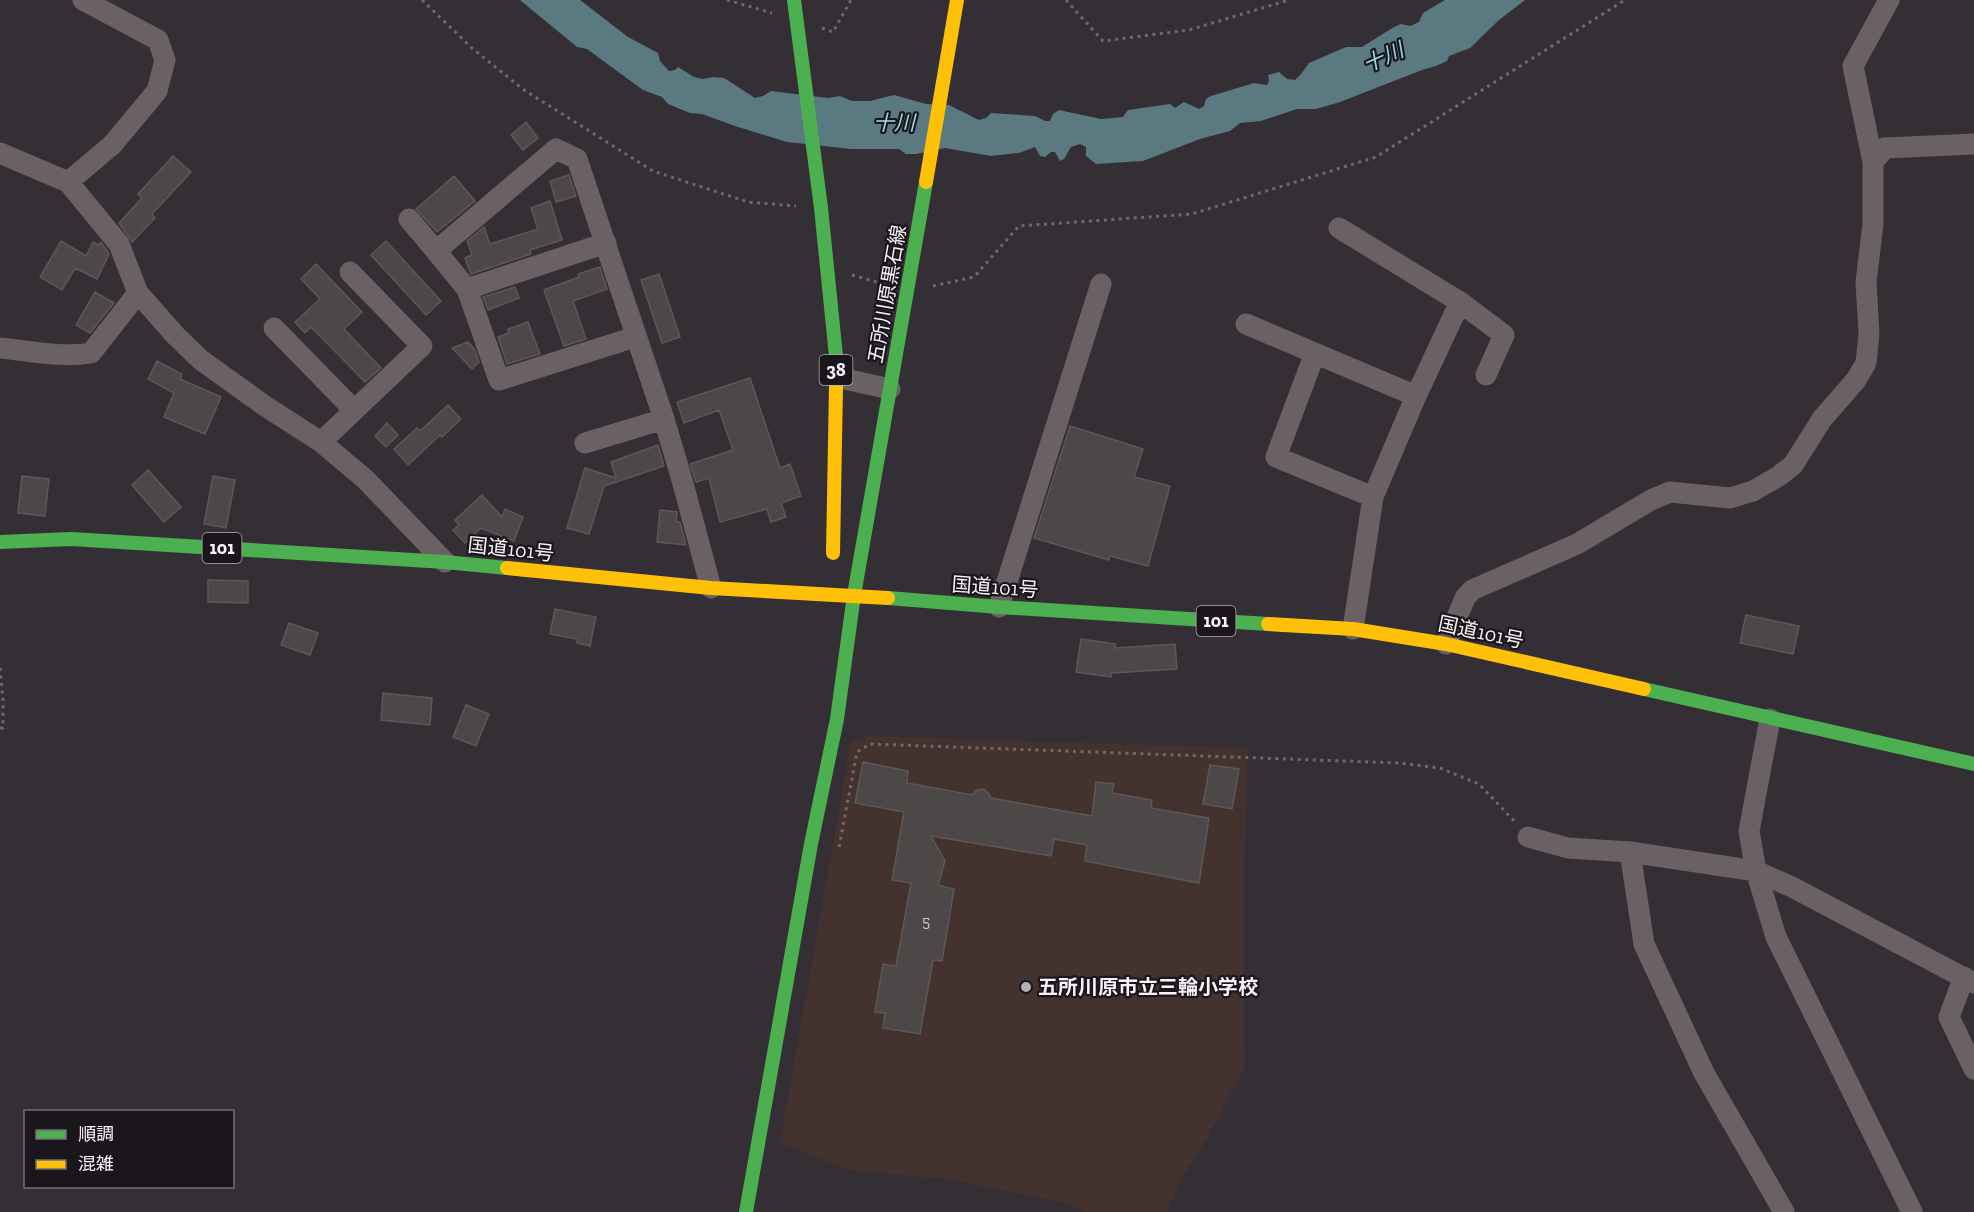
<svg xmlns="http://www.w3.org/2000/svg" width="1974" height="1212" font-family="'Zilla Slab','Noto Sans JP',serif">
<rect width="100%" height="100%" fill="#342f34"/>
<!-- education -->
<path fill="#44322e" d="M869,736L1247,748L1244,909L1245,1066L1208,1137L1182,1178L1167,1212H1086L1065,1203L955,1180L850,1170L780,1142L851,741Z"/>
<!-- water -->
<path fill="#5a7980" d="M520,0H580L628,37L658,53L660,61L669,71L675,70L678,67L694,77L703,79L713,77L724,78L755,98L763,96L771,91L828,98L840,96L852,101H870L894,95L926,104L949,105L979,120L986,118L991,113L1035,116L1045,121H1050L1053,114L1059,110L1101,119L1123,117L1128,110L1170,104L1175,108L1184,102L1199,109L1204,106L1206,99L1211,96L1254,83L1267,85L1269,81L1268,75L1279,72L1287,79L1295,80L1301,74L1309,63L1346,47H1362L1394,27L1401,24L1410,26L1419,22L1423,13L1445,0H1525L1499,20L1470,48L1449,56L1447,61L1436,66L1422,70L1340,102L1316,109H1297L1261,121L1240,123L1230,131L1200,139L1143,161L1096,164L1086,156V147L1080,144L1071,147L1064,159L1060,161L1055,152H1051L1045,157L1040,156L1035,147L1019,153L991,156L945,148L916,154H906L899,149H851L787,142L735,126L702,114L690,113L668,104L662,97L643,90L587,49L577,47Z"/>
<!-- building -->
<path fill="#4c4848" stroke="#5c5858" stroke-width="1.5" d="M526,122L538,138L523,150L511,135Z
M173,156L191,172L152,214L155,218L132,242L119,223L142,198L138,194Z
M569,175L576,196L556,202L550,181Z
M454,176L475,201L437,232L416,209Z
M550,201L562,240L530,250L531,254L471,274L465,258L472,255L467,241L484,227L490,244L538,229L531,208Z
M61,241L86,256L93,242L99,245L101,242L109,254L97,279L75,268L62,290L40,277Z
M386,241L441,301L426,315L371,255Z
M316,264L362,312L344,329L381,368L365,382L311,327L305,333L295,322L320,299L301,279Z
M600,267L607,289L573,301L586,339L564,346L544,290L579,277L578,274Z
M659,274L680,337L662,343L641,280Z
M515,287L519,298L488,310L483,297Z
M95,292L114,303L90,333L76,325Z
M528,322L540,354L507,364L498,337L509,333L508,329Z
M468,342L475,350L479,362L472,369L452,348Z
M157,361L182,374L180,379L221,397L205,434L164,417L174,393L148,379Z
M750,378L780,468L790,464L801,496L781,503L786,517L771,522L767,509L720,522L709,478L696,482L690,464L733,450L719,410L684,423L677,402Z
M448,405L461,419L442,437L440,435L408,465L394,449L417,428L420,431Z
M387,423L398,435L386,447L375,436Z
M1070,426L1143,449L1134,477L1170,486L1148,566L1110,556L1109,560L1034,538Z
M658,445L664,466L604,486L589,534L567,528L585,468L616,478L611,462Z
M148,470L181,507L164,522L132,485Z
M22,476L49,479L45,516L18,513Z
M213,476L235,480L226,528L204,524Z
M482,495L502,517L505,509L523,517L514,541L481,528L465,543L453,530L459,525L455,520Z
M660,510L677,512L676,521L680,522L686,545L657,542Z
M208,580L248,581V603L208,602Z
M555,609L596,617L590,646L577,643V639L550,634Z
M1746,615L1799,626L1793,654L1740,643Z
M289,623L318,633L310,655L281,645Z
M1081,639L1116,644L1115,648L1175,644L1177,669L1111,673V677L1076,672Z
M383,693L432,698L430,725L381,720Z
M466,705L489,714L476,746L453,737Z
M863,762L908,771L907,783L972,795L977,790L984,789L988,793L991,798L1092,816L1096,782L1114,784L1112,793L1152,800L1151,808L1209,818L1199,883L1085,861L1087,845L1054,839L1051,856L931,836L945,861L938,885L954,889L942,961L933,960L920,1034L883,1028L885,1013L875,1012L883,964L896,966L911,883L892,880L904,812L855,803Z
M1210,765L1239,769L1232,809L1203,804Z"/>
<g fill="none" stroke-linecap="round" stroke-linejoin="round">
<!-- path -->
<path stroke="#70686b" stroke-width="3" stroke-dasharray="3 4.5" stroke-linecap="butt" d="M422,0L473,49L524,90L653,171L748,202L796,206
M727,0L772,13
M1066,0L1103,41L1189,30L1289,0
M822,28L833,32L851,0
M852,275L883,284
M933,286L974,277L1019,226L1192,214L1376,157L1625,0
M0,668L3,700V728H0
M839,847L857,752L870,744L1399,763L1440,768L1479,784L1517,824"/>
<!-- street -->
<path stroke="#6b6164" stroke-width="21" d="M0,153L68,182L119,244L138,293L176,336L201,360L265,406L321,442L365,479L445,562
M1873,162L1853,66L1889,0
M68,182L112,145L157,91L165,60L158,40L83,0
M409,219L436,251
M1339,228L1460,302L1504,335L1486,375
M467,289L606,243
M1246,324L1416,396
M274,328L354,410
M635,337L499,380L467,289L436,251L556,149L577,159L664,419L682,480L711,588
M0,348C30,351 62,358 91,353L138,293
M1315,353L1276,457L1373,497
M836,377L890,389
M321,442L422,346L350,272
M585,443L664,419
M999,607L1101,284
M1353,629L1373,497L1416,396L1460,302
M1446,644L1465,598L1472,590L1577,544L1651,500L1670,492L1730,498L1753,491L1779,476L1793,465L1822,419L1856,380L1866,363L1869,334L1866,282L1873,224V162L1885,148L1974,144
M1770,719L1749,831L1756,871L1776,937L1912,1212
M1528,837L1568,848L1630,852
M1964,977L1949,1017L1974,1069
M1784,1212L1704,1073L1644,944L1630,852L1756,871L1792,887L1974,983"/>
<!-- fast -->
<path stroke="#4caf50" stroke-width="14" d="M794,0L821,208L836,356V386
M0,542L71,539L445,562L507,568
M854,595L926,182
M888,598L999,607L1268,624
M1644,689L1974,764
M746,1212L811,844L837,719L854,595"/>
<!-- slow -->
<path stroke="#ffc107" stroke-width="14" d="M926,182L957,0
M833,553L836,386
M507,568L711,588L888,598
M1268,624L1353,629L1446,644L1644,689"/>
</g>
<!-- markers -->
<circle fill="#b3aeb4" stroke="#1a161b" stroke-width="2" cx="1026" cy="987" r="6"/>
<g text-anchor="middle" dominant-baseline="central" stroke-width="4.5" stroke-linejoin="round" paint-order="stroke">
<!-- number labels -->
<g font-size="16" fill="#cdc8cd">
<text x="926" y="921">5</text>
</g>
<!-- shield labels -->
<g fill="#1a161b" stroke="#b5b0b6" stroke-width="1.5">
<rect x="819.5" y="355" width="33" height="30" rx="4.5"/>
<rect x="202.5" y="533" width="39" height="30" rx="4.5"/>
<rect x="1196.5" y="606" width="39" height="30" rx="4.5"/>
</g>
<g font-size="18" font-weight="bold" fill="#f8f2f9">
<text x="836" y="370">38</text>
<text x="222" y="548">101</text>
<text x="1216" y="621">101</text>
</g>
<!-- street labels -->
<g font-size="20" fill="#f8f2f9" stroke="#1a161b">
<text transform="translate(887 294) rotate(-80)">五所川原黒石線</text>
<text transform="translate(511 549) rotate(6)">国道101号</text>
<text transform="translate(995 587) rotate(4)">国道101号</text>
<text transform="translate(1481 632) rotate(12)">国道101号</text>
</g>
<!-- poi labels -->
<g font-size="20" font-weight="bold" fill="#f8f2f9" stroke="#1a161b" text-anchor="start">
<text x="1038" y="987">五所川原市立三輪小学校</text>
</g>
<!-- water labels -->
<g font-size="21" font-style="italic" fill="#98dbea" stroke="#1a161b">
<text transform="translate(1383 57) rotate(-24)">十川</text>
<text x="894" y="122">十川</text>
</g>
</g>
<!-- legend -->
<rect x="24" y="1110" width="210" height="78" fill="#1a161b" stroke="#736e74" stroke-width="1.5"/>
<rect x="36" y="1130" width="30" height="9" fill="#4caf50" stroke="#736e74" stroke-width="1.5"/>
<text x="78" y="1140" font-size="18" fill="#f8f2f9">順調</text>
<rect x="36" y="1160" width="30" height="9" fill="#ffc107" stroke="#736e74" stroke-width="1.5"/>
<text x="78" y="1170" font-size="18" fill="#f8f2f9">混雑</text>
</svg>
